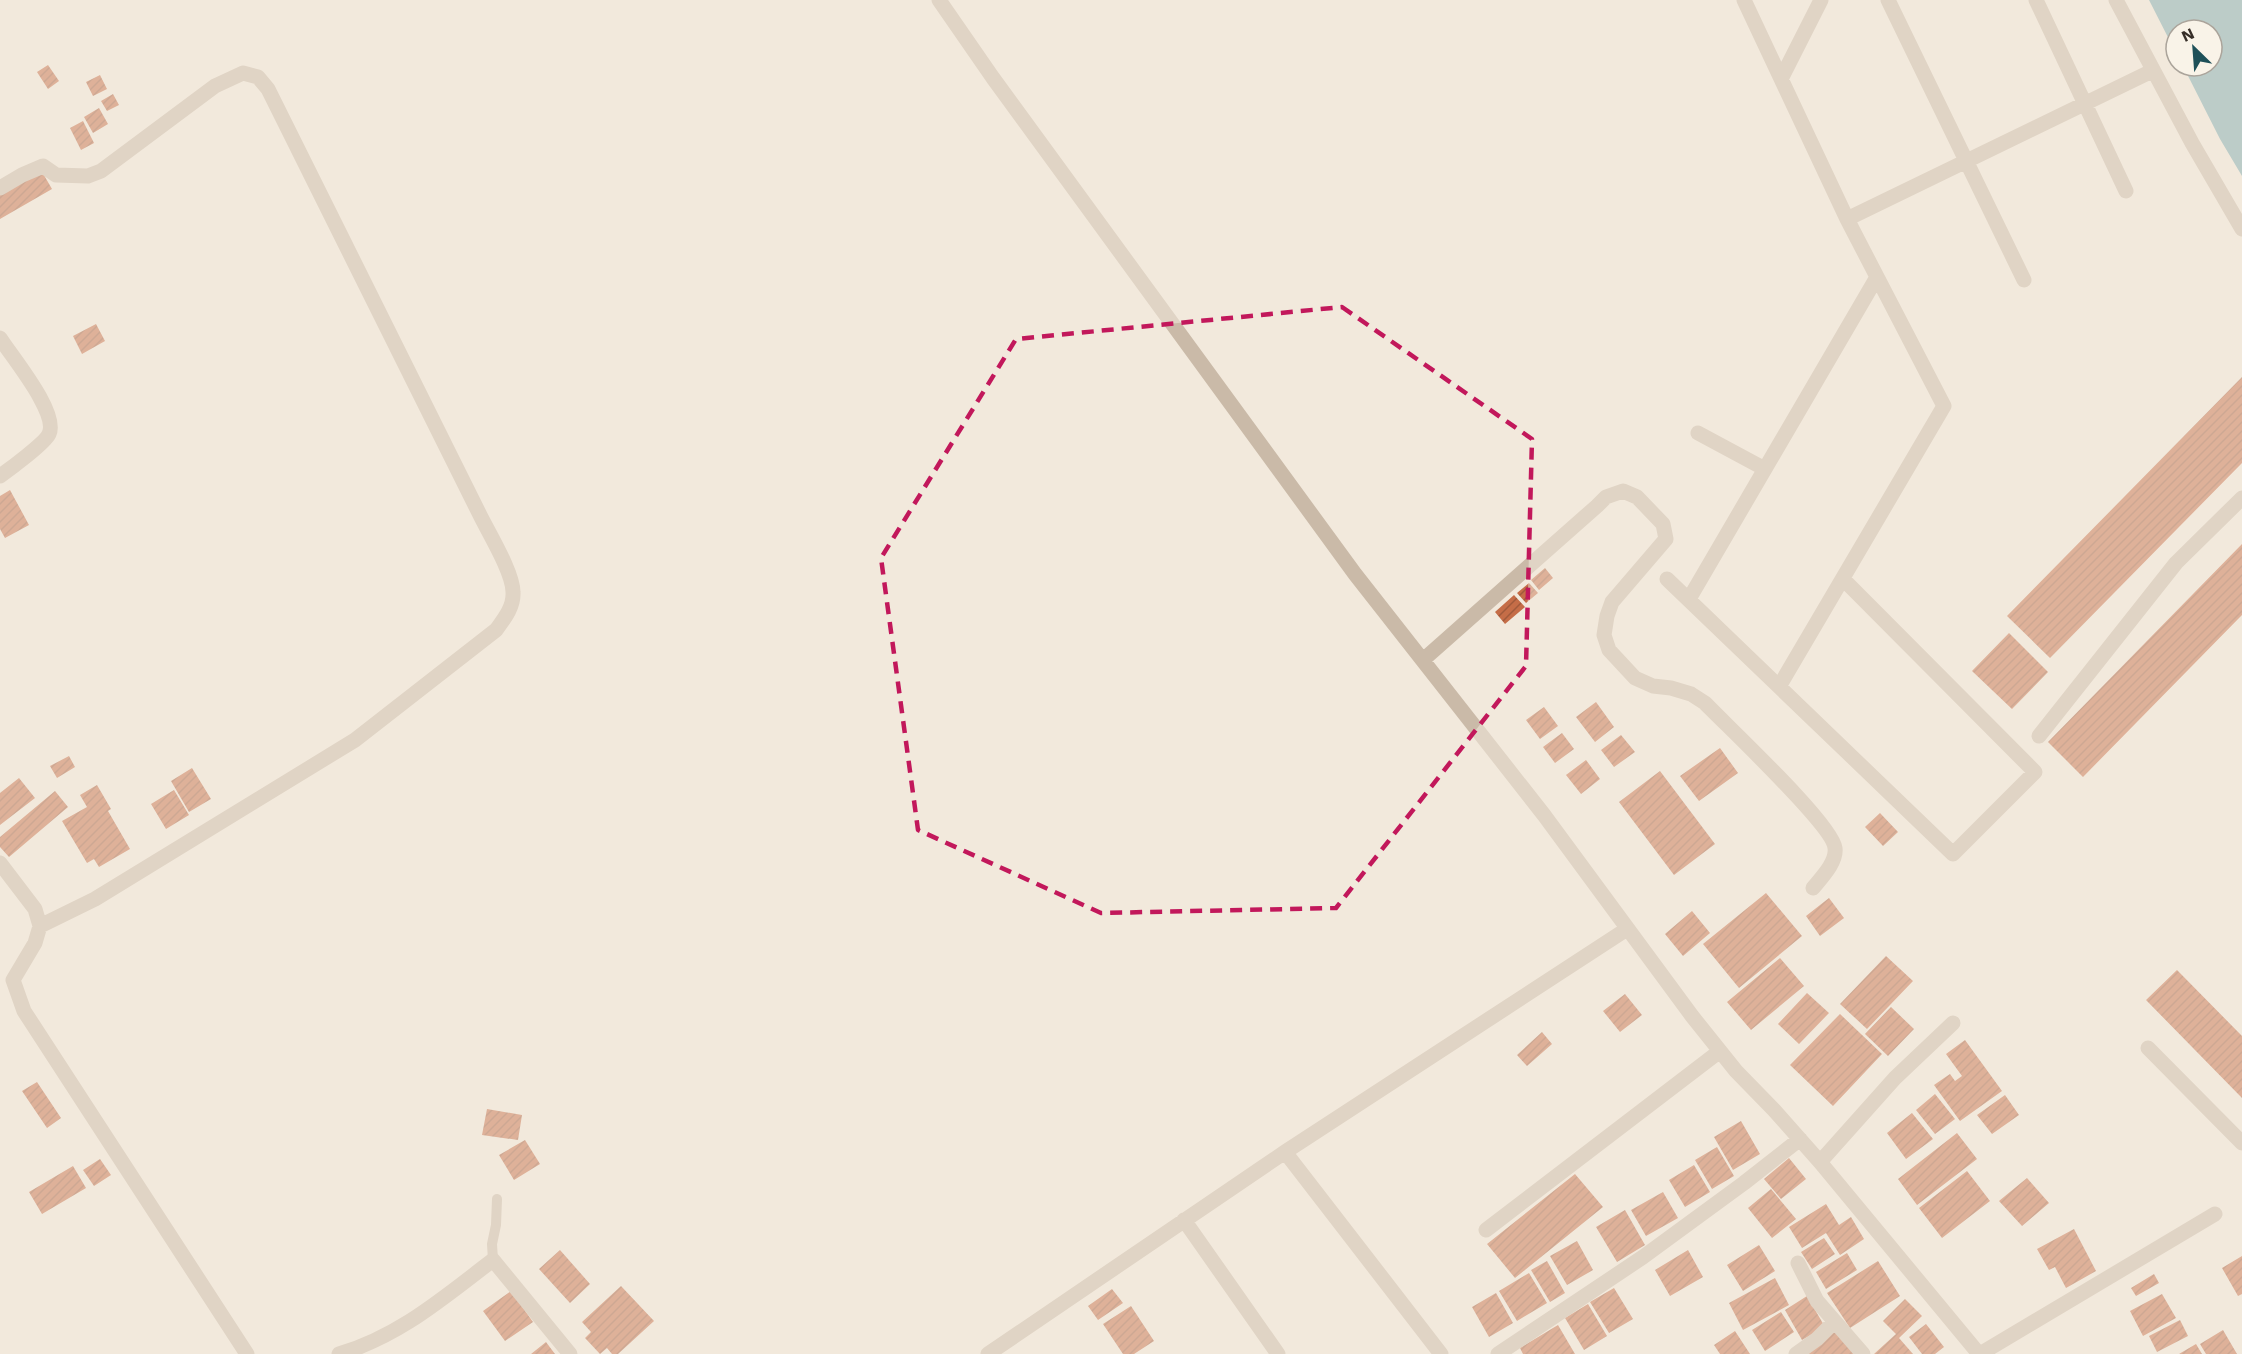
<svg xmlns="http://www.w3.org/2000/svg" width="2242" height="1354" font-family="'Work Sans',sans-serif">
<defs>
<pattern id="building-hatch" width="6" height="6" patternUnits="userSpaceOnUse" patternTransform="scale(1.5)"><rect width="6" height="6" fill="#c56d47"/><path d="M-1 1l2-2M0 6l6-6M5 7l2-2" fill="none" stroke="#a15a3b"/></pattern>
</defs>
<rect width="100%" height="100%" fill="#f2e9dc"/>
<!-- water -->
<path fill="#7ba9af" d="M2149,0H2242V176L2220,139L2183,66H2212V30H2176V53Z"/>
<!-- building -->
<path fill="url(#building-hatch)" d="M48,65L59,81L48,89L37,72Z
M100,75L107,89L93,96L86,82Z
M113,94L119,105L107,111L101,101Z
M99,108L108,124L93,133L84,117Z
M83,121L94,143L81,150L70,128Z
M41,170L52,189L0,219V194Z
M96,324L105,341L82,354L73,336Z
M2242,377V463L2050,658L2007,616Z
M10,490L29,525L5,538L0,529V496Z
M2242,544V615L2083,777L2048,742Z
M1545,568L1553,578L1539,590L1531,580Z
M1529,583L1538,593L1526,603L1517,593Z
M1514,595L1525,607L1505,624L1495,612Z
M2009,633L2048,672L2012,709L1972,671Z
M1596,702L1614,727L1595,742L1576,717Z
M1544,707L1558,726L1540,739L1526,720Z
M1562,733L1574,749L1555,763L1543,747Z
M1621,735L1635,752L1614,767L1601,750Z
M1720,748L1738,773L1699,801L1680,776Z
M69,756L75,767L57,778L50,766Z
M1586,760L1600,779L1581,794L1566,775Z
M192,768L211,799L189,812L171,781Z
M1660,771L1715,844L1674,875L1619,802Z
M19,778L35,798L0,825V793Z
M97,785L111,809L108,811L130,849L99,867L94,859L87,863L62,821L87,807L80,795Z
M174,790L189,815L166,829L151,804Z
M55,791L68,807L9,857L0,847V837Z
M1880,813L1898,832L1883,846L1865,827Z
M1766,893L1802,936L1739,988L1703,944Z
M1829,898L1844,918L1820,936L1806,916Z
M1692,911L1710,933L1683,956L1665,934Z
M1886,956L1913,981L1867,1029L1840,1004Z
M1780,958L1804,986L1751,1030L1727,1002Z
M2177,970L2242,1036V1098L2146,1000Z
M1807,993L1829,1013L1799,1044L1778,1024Z
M1625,994L1642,1015L1620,1032L1603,1011Z
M1891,1007L1914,1029L1888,1056L1865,1034Z
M1840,1014L1882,1054L1833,1106L1790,1065Z
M1542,1032L1552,1044L1527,1066L1517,1055Z
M1965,1040L2002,1091L1960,1121L1934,1085L1950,1074L1955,1081L1962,1076L1946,1054Z
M37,1082L61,1118L47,1128L22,1091Z
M1935,1094L1955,1119L1935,1134L1916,1110Z
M2005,1095L2019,1115L1992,1134L1977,1115Z
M487,1109L522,1115L518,1140L482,1135Z
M1912,1113L1933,1139L1906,1159L1887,1133Z
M1741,1121L1760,1154L1733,1170L1714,1137Z
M1957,1133L1977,1159L1917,1205L1898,1179Z
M525,1140L540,1164L514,1180L499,1155Z
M1717,1147L1734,1176L1712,1189L1695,1160Z
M1789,1158L1806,1179L1781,1199L1764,1179Z
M100,1159L111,1175L94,1186L83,1170Z
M1694,1165L1710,1192L1685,1207L1669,1180Z
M73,1166L86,1188L42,1214L29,1192Z
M1967,1171L1990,1201L1942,1238L1919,1208Z
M1575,1174L1603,1207L1515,1278L1487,1244Z
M2027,1178L2049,1203L2022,1226L1999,1201Z
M1771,1189L1796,1219L1772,1238L1748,1208Z
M1663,1192L1678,1218L1646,1236L1631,1210Z
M1826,1204L1839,1225L1851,1217L1864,1239L1840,1255L1826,1233L1802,1248L1789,1227Z
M1625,1210L1645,1245L1617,1262L1596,1227Z
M2074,1229L2096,1271L2066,1288L2055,1267L2049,1270L2037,1249Z
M1824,1238L1835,1254L1812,1269L1801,1252Z
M1577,1241L1593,1270L1567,1285L1550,1256Z
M1759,1245L1775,1271L1743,1291L1727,1265Z
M560,1250L590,1284L570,1303L539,1269Z
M1688,1250L1703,1277L1670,1296L1655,1270Z
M1847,1253L1857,1270L1826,1289L1816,1272Z
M2242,1256V1294L2238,1296L2222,1268Z
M1547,1261L1565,1293L1550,1302L1531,1270Z
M1878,1261L1900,1296L1850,1328L1827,1293Z
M1529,1273L1547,1303L1517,1321L1499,1291Z
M2154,1274L2159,1283L2136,1296L2131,1288Z
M1775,1278L1789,1305L1743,1330L1729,1303Z
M621,1286L654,1321L618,1354H612L607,1348L600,1354L585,1338L591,1332L582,1322Z
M1614,1288L1633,1319L1609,1333L1590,1302Z
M1112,1289L1123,1303L1098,1320L1088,1306Z
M511,1291L533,1322L505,1341L483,1311Z
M1496,1293L1513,1323L1489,1337L1472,1307Z
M2162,1294L2176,1318L2143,1336L2130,1311Z
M1807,1296L1825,1327L1802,1340L1785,1310Z
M1905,1299L1922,1316L1899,1338L1913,1354H1874L1896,1334L1883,1321Z
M1588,1304L1607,1336L1584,1350L1565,1318Z
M1131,1306L1154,1341L1134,1354H1123L1103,1324Z
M1781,1312L1794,1332L1765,1351L1752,1330Z
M2180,1320L2188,1336L2157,1352L2149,1336Z
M1926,1324L1944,1347L1935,1354H1922L1909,1337Z
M1558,1325L1575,1354H1523L1520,1348Z
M1837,1329L1856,1354H1805Z
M2223,1330L2237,1354H2206L2200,1344Z
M1735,1331L1750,1354H1720L1714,1345Z
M546,1342L555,1354H531Z
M2196,1344L2202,1354H2179Z"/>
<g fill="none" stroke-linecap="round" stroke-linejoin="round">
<!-- service -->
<path stroke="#cabaa8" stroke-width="10" d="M493,1260L492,1244L496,1225L497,1199"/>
<!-- minor -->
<path stroke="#cabaa8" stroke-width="15" d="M939,0L993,78L1355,574L1544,815L1692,1016L1736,1071L1774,1110L1820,1162L1979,1354
M1744,0L1847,219L1944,406L1780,685
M1888,0L2024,280
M2036,0L2126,191
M2116,0L2192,143L2242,229
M1781,79L1821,0
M0,188L22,175L43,166L56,175L88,176L101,171L215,86L243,73L258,77L268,89L479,513C488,532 513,572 513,592C514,607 504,619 496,630L355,740L95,899L40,926
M1847,219L2152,71
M0,338C12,357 59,413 49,434C45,443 10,469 0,476
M1698,433L1765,469
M1667,579L1953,854L2035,772L1843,579
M1689,599L1877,277
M1423,660L1597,506L1606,497L1623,491L1637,497L1663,524L1666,539L1612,602L1607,616L1604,635L1609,650L1635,678L1653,686L1671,688L1691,694L1705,703C1727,726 1833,825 1835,848C1837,862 1821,878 1813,888
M2039,736L2176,563L2242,498
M0,863L35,909L40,926L35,943L13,980L24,1011L247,1354
M2148,1048L2242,1143
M1285,1152L1441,1354
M1820,1162L1895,1078L1953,1023
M1184,1220L1278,1354
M1486,1230L1720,1051
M1798,1263L1817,1301L1863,1354
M339,1354C400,1336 444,1297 493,1260L570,1354
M988,1354L1285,1152L1627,929
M1498,1354L1643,1257L1744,1183L1800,1139
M1796,1354L1817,1339L1834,1322
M1980,1354L2215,1214"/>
</g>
<!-- marked area -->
<path d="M0 0H2242V1354H0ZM1342,307L1532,439L1526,666L1336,908L1101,913L918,830L881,558L1016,339Z" fill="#f2e9dc" fill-opacity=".55" fill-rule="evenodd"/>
<path fill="none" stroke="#c2185b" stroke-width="4.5" stroke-dasharray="12 8" stroke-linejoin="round" d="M1342,307L1532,439L1526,666L1336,908L1101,913L918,830L881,558L1016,339Z"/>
<!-- north arrow -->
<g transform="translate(2194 48) rotate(335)"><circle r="28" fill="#f9f3e8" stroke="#aba49b" stroke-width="1.5"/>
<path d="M0-4.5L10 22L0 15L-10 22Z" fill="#1e5058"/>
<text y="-9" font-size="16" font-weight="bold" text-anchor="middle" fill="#372e28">N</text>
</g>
</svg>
